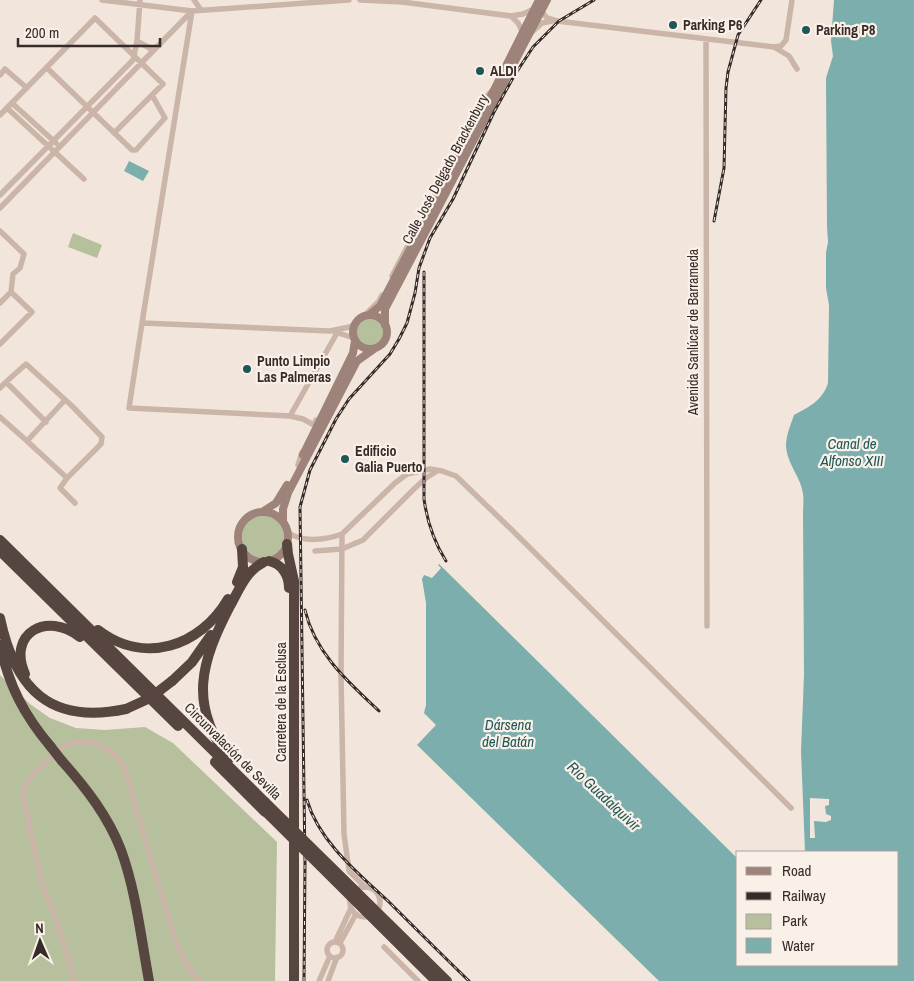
<svg xmlns="http://www.w3.org/2000/svg" width="914" height="981" font-family="'Archivo Narrow',sans-serif">
<rect width="100%" height="100%" fill="#f2e6dc"/>
<!-- green -->
<path fill="#b7c09c" d="M73,233L102,245L97,258L68,247Z
M356 332a14 14 0 1 1 28 0a14 14 0 1 1-28 0Z
M242 537a21 21 0 1 1 42 0a21 21 0 1 1-42 0Z
M0,675L30,704L50,718L76,728L105,730L145,727L173,743L277,842L275,981H0Z"/>
<!-- water -->
<path fill="#7baeac" d="M834,0H914V981H659L417,745L436,725L424,713L426,705V603L422,579L424,575L432,578L441,568L438,565L439,564L738,859V965H898V852H805L801,751L804,675L803,514C803,508 804,501 803,494C801,477 787,464 786,446C786,435 791,424 794,415C809,407 823,400 828,383L829,305L826,288V253L828,242L827,226L826,78L833,56L831,41Z
M129,161L149,171L143,181L124,171Z"/>
<!-- pier -->
<path fill="#f2e6dc" d="M810,798L829,799V805L825,806L826,814L831,816V820L826,822L814,821L815,838H810Z"/>
<g fill="none" stroke-linecap="round" stroke-linejoin="round">
<!-- street -->
<path stroke="#cab5a8" stroke-width="5.5" d="M102,0L192,11L349,0
M194,0L201,10
M360,0L402,2L511,16L523,14L536,8
M541,11L547,18L557,21L774,47L781,46L786,40L792,0
M511,16L518,23L523,33
M532,32L542,23L552,21
M706,39L707,626
M137,41L153,50
M774,47L789,56L797,69
M47,68L132,150H136L165,118L152,95
M0,75L5,69L27,88
M12,103L56,143
M7,108L84,179
M0,115L95,18L163,84L114,133
M0,195L133,60L137,41L140,0
M0,208L192,11
M0,231L24,254L20,268L13,274L11,292L0,303
M392,276L485,98L492,91
M364,316L379,301L382,295
M142,323L192,11
M335,332L354,338
M337,333L290,416L129,408L142,323L330,331L354,326
M0,344L32,312L11,292
M6,382L26,364L72,406L102,437L101,444L67,478L27,441
M0,388L6,382L46,422
M290,416L303,419L314,425L316,420
M0,417L27,441L65,400
M298,465L302,452
M67,478L60,488L75,503
M288,532C301,543 326,540 342,534L395,483L407,474L430,469L442,471L456,476L514,532L791,808
M342,534L341,675L344,834L349,871L365,887
M315,551L342,549L363,540L414,489L426,478L437,471
M350 902a15 15 0 1 1 30 0a15 15 0 1 1-30 0Z
M335,942L351,908
M327 950a8 8 0 1 1 16 0a8 8 0 1 1-16 0Z
M340,943L356,914
M384,947L418,981
M75,981L55,916L41,881L23,795C24,782 33,775 42,766C49,760 56,751 65,746C87,735 113,747 124,767L176,943L188,967L199,981
M319,981L330,956
M328,981L337,957"/>
<!-- secondary -->
<path stroke="#9d8379" stroke-width="8" d="M353 332a17 17 0 1 1 34 0a17 17 0 1 1-34 0Z
M369,315L380,306L495,88L539,0
M385,325V309L547,0
M303,455L353,353L355,341
M262,512L276,503L287,485
M238 537a25 25 0 1 1 50 0a25 25 0 1 1-50 0Z
M283,522V509L288,493L357,361L374,349"/>
<!-- highway -->
<path stroke="#57453f" stroke-width="10" d="M0,540L265,802
M287,544L288,554L294,581V981
M0,551L178,726
M269,561C282,564 289,575 289,588
M237,582L243,567L242,549
M0,618C15,689 50,725 126,709
M98,630C144,665 200,647 228,599
M0,645C9,686 24,715 51,747
M25,674C7,633 47,611 80,637
M172,681L192,662L211,635
M229,759C188,704 201,662 230,606C240,588 246,571 264,562
M62,761C86,788 108,816 121,850C136,891 141,938 149,981
M215,762L265,812"/>
<!-- rail casing -->
<g stroke="#362b28" stroke-width="3">
<path id="rail" d="M714,221L724,168L726,88L728,72L738,35L761,0
M424,272V499C427,521 434,542 446,561
M305,610C315,653 348,682 379,711
M307,800C319,842 359,874 390,903C416,929 442,955 469,981
M304,981L305,863L300,507L310,470L336,419L349,399L390,354L399,339L407,323L415,293L419,268L430,238L453,199L494,112L514,76L533,47L559,21L594,0"/>
</g>
<!-- rail -->
<use href="#rail" stroke="#f9f0e8" stroke-width="1" stroke-dasharray="4" stroke-linecap="butt"/>
<!-- highway-bridge -->
<path stroke="#57453f" stroke-width="10" d="M126,709L150,698L172,681
M51,747L62,761
M265,802L447,981
M266,812L436,981"/>
</g>
<!-- markers -->
<g fill="#1e5757" stroke="#f9f0e8" stroke-width="2">
<circle cx="673" cy="25" r="5"/>
<circle cx="806" cy="30" r="5"/>
<circle cx="480" cy="71" r="5"/>
<circle cx="247" cy="369" r="5"/>
<circle cx="345" cy="459" r="5"/>
</g>
<g text-anchor="middle" dominant-baseline="central" stroke-width="4.5" stroke-linejoin="round" paint-order="stroke">
<!-- poi labels -->
<g font-size="14" font-weight="bold" fill="#362b28" stroke="#f9f0e8" text-anchor="start">
<text x="683" y="25">Parking P6</text>
<text x="816" y="30">Parking P8</text>
<text x="490" y="71">ALDI</text>
<text x="257" y="361">Punto Limpio<tspan x="257" dy="16">Las Palmeras</tspan></text>
<text x="355" y="451">Edificio<tspan x="355" dy="16">Galia Puerto</tspan></text>
</g>
<!-- street labels -->
<g font-size="14" fill="#362b28" stroke="#f9f0e8">
<text transform="translate(445 169) rotate(-62)">Calle José Delgado Brackenbury</text>
<text transform="translate(693 332) rotate(-90)">Avenida Sanlúcar de Barrameda</text>
<text transform="translate(281 702) rotate(-90)">Carretera de la Esclusa</text>
<text transform="translate(233 751) rotate(45)">Circunvalación de Sevilla</text>
</g>
<!-- water labels -->
<g font-size="15" font-style="italic" fill="#1e5757" stroke="#f9f0e8">
<text x="852" y="443">Canal de<tspan x="852" dy="17">Alfonso XIII</tspan></text>
<text x="508" y="724">Dársena<tspan x="508" dy="17">del Batán</tspan></text>
<text transform="translate(604 796) rotate(43)">Río Guadalquivir</text>
</g>
</g>
<!-- legend -->
<rect x="736" y="851" width="162" height="115" fill="#f9f0e8" stroke="#aba19b"/>
<rect x="746" y="867" width="25" height="8" fill="#9d8379" stroke="#aba19b"/>
<text x="782" y="876" font-size="15" fill="#362b28">Road</text>
<rect x="746" y="892" width="25" height="8" fill="#362b28" stroke="#aba19b"/>
<text x="782" y="901" font-size="15" fill="#362b28">Railway</text>
<rect x="746" y="914" width="25" height="15" fill="#b7c09c" stroke="#aba19b"/>
<text x="782" y="926" font-size="15" fill="#362b28">Park</text>
<rect x="746" y="938" width="25" height="15" fill="#7baeac" stroke="#aba19b"/>
<text x="782" y="951" font-size="15" fill="#362b28">Water</text>
<!-- north arrow -->
<g transform="translate(40 941) rotate(358)" stroke="#f9f0e8" stroke-width="4" paint-order="stroke">
<path d="M0-4L9 19L0 12L-9 19Z" fill="#362b28"/>
<text y="-8" font-size="14" font-weight="bold" text-anchor="middle" fill="#362b28">N</text>
</g>
<!-- scale -->
<path d="M18 38v8h142v-8" fill="none" stroke="#362b28" stroke-width="2.5"/>
<text x="25" y="38" font-size="15" fill="#362b28" stroke="#f9f0e8" stroke-width="4" paint-order="stroke">200 m</text>
</svg>
